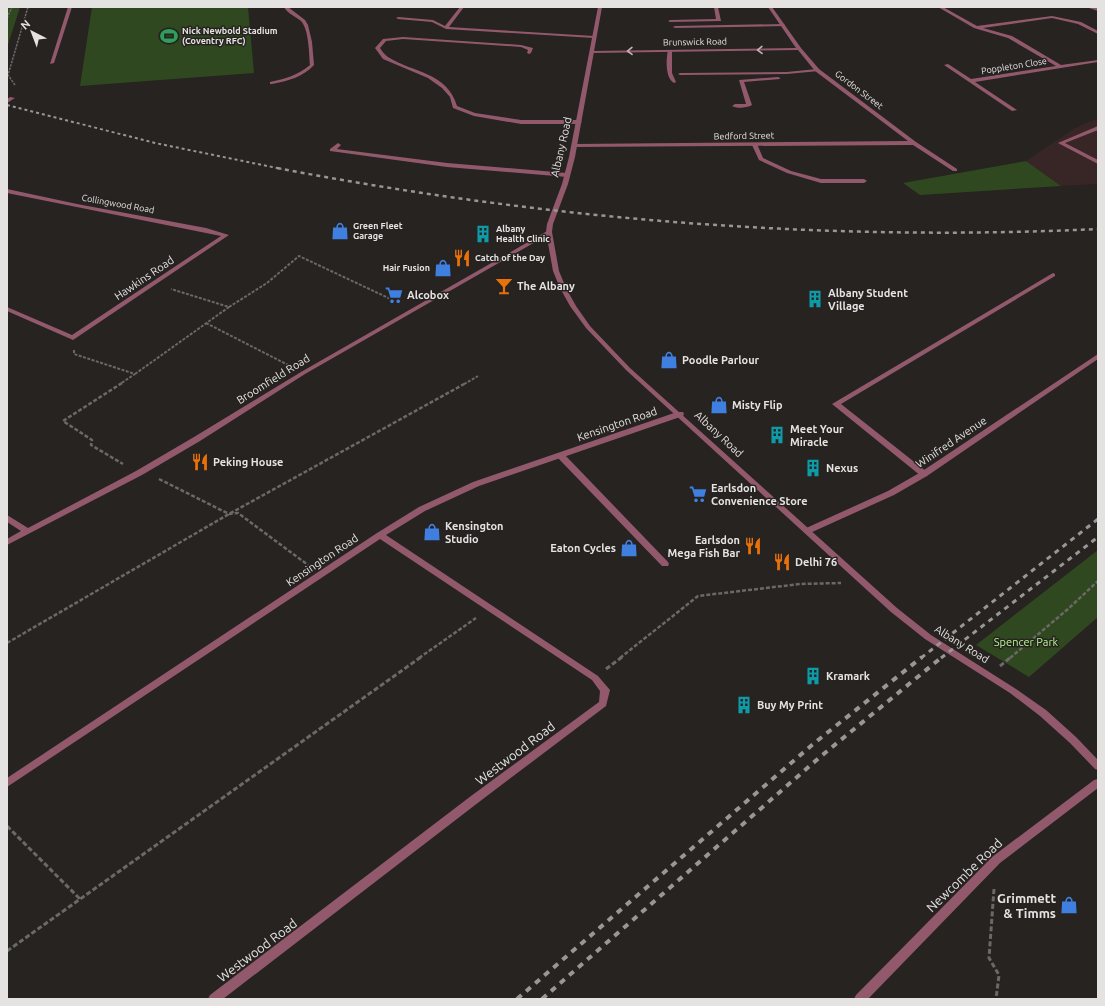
<svg xmlns="http://www.w3.org/2000/svg" width="1105" height="1006" font-family="Ubuntu,sans-serif">
<rect width="100%" height="100%" fill="#262321"/>
<!-- commercial -->
<path fill="#382526" d="M1098,118V184L1061,186L1026,161L1075,128Z"/>
<!-- green -->
<path fill="#304820" d="M7,7H20L7,48Z
M92,7H248L254,73L80,86Z
M1026,161L1061,186L920,195L903,183Z
M1098,550V617L1029,677L976,645Z"/>
<g fill="none" stroke-linecap="round" stroke-linejoin="round">
<!-- path-far3 -->
<path stroke="#6b6967" stroke-width="1.5" stroke-dasharray="2.5 1" stroke-linecap="butt" d="M7,18L12,7
M15,85L8,75L28,7"/>
<!-- path-far2 -->
<path stroke="#6b6967" stroke-width="2" stroke-dasharray="3 1.5" stroke-linecap="butt" d="M229,307L267,283L299,256L397,302
M206,323L290,366
M74,350V354L135,374L120,384
M135,374L229,307L171,289
M464,384L478,376"/>
<!-- path-far1 -->
<path stroke="#6b6967" stroke-width="2.5" stroke-dasharray="4 2" stroke-linecap="butt" d="M122,383L63,421L92,440L91,445L123,464
M159,479L229,514L238,513L308,565
M7,643L229,514L466,383
M419,658L476,618
M620,658L698,596L800,584L841,583
M1010,658L1068,609L1098,581"/>
<!-- path -->
<path stroke="#6b6967" stroke-width="3" stroke-dasharray="5 2.5" stroke-linecap="butt" d="M1000,666L1011,657
M606,669L622,657
M7,826L81,900
M994,889L989,958L999,975L996,999
M7,951L421,657"/>
<!-- service -->
<path fill="#92596d" fill-rule="evenodd" d="M68,7H72L54,63L50,64Z
M284,7H288L305,20L308,25L312,42L314,65C303,77 288,81 272,84H270V82C285,79 298,75 310,65C309,53 309,30 301,21C295,16 288,14 284,7Z
M460,7H464L449,27L594,36L596,37L594,38L446,29L432,22L398,19L396,18L398,17L433,20L445,26Z
M714,7H718L721,21L670,22L668,21L670,20L716,19Z
M1089,7L1098,8V11L1089,8Z
M783,24L785,25V26L675,28L673,27L675,26Z
M403,37L521,45L533,48L531,53L529,54L527,53L528,50L521,47L403,39L386,41L380,48C382,51 385,55 388,57C413,73 447,72 457,106L475,113L521,120H579L582,122L579,124H521L474,116L453,108L450,97L442,88L428,78L383,59L375,48L383,39Z
M668,50L672,51V73L676,82L674,83C665,78 666,59 668,50Z
M817,69L819,70V71L787,74L680,75L678,74L680,73L787,72Z
M778,77L780,78V79L744,82L752,105C747,108 737,109 732,106L735,104H746L739,80Z
M1098,126V130L1065,143L1098,160V164L1058,143Z
M338,143L341,145L337,149L447,163L567,173L570,175L567,177L447,167L330,151V149Z
M753,144H757L763,158L791,171L821,179H864L867,181L864,183H821L787,173L759,160L752,145Z
M1053,273L1055,274V276L841,404L927,472L928,474L927,476H921L832,404Z
M557,453H563L668,562L669,564L668,566H662L557,457L556,455Z"/>
<!-- minor -->
<path fill="#92596d" fill-rule="evenodd" d="M768,7H772L801,48L819,69L916,142L957,169V171H953L913,145L572,147L571,146L574,144L908,141L815,71L798,50L592,53L590,52L592,51L796,48Z
M938,7H943L977,26L1052,16L1081,22L1098,31V34L1078,24L1052,18L983,28L1012,36L1061,65L1098,60V62L975,82L1017,110L1012,111L944,65L948,64L971,79L1056,66L1008,38L974,28Z
M10,97L15,98L7,103V99Z
M7,189L77,204L206,228L229,235L73,340L7,311V307L72,335L221,236L7,193Z
M549,230L552,232L551,233L305,374L200,441L142,475L7,545V539L21,531L7,522V515L28,528L136,471L194,437L301,372Z
M1098,354V359L927,476L894,495L810,533L807,534L803,531L804,529L888,491L921,472Z
M677,412H683L684,414L683,416L479,486L425,511L386,535L598,676L610,690L606,706L479,802L223,999H208L210,995L471,796L599,702L600,691L592,680L380,539L7,787V778L377,533L419,507L473,482Z
M1098,779V788L1000,863L868,999H854L856,995L992,857L1094,780Z"/>
<!-- tertiary -->
<path fill="#92596d" fill-rule="evenodd" d="M598,7H602L575,157L568,184L553,224L552,232L559,271L566,288L576,306L590,326L630,368L897,608L931,635L1016,689L1046,710L1076,737L1098,760V770L1095,769L1070,743L1040,716L1010,693L925,639L891,612L626,370L586,328L570,306L560,288L553,271L546,232L547,224L562,184L569,157Z"/>
<!-- rail-far3 -->
<path stroke="#999796" stroke-width="2" stroke-dasharray="3 3" stroke-linecap="butt" d="M7,105L155,143L282,169"/>
<!-- rail-far2 -->
<path stroke="#999796" stroke-width="2.5" stroke-dasharray="4 4" stroke-linecap="butt" d="M277,168C547,220 824,242 1098,229"/>
<!-- rail-far1 -->
<path stroke="#999796" stroke-width="3" stroke-dasharray="5 5" stroke-linecap="butt" d="M921,658L1098,519
M941,658L1098,537"/>
<!-- rail -->
<path stroke="#999796" stroke-width="4" stroke-dasharray="6 6" stroke-linecap="butt" d="M517,999L812,745L922,657
M542,999L820,757L942,657"/>
</g>
<!-- one-way arrows -->
<defs><path id="oneway-chevron" d="M-2-3.5L2.5 0L-2 3.5" fill="none" stroke-width="1.6" stroke-linecap="round" stroke-linejoin="round"/></defs>
<g stroke="#c8b3b9">
<use href="#oneway-chevron" transform="translate(760 50) rotate(179)"/>
<use href="#oneway-chevron" transform="translate(630 51) rotate(179)"/>
</g>
<!-- icons -->
<defs>
<g id="stadium-bare" transform="scale(1.38)"><path d="M0-5a6.5 5 0 1 0 0 10a6.5 5 0 1 0 0-10ZM-3.5-1.8h7v3.6h-7Z" fill="#2e9e5b" stroke="#262321" stroke-width="2.5" paint-order="stroke"/></g>
<g id="shop-bare" transform="scale(1.38)"><path d="M-5-2.5h2.3a2.7 3.5 0 0 1 5.4 0H5L5.5 6h-11ZM-1.5-2.5h3a1.5 2.3 0 0 0-3 0Z" fill="#3f7fe0" stroke="#262321" stroke-width="2.5" paint-order="stroke"/></g>
<g id="building-bare" transform="scale(1.38)"><path d="M-4-6H4V6H1V3H-1V6H-4ZM-2.5-4.3h1.7v1.8h-1.7ZM.8-4.3h1.7v1.8H.8ZM-2.5-1h1.7V.8h-1.7ZM.8-1h1.7V.8H.8Z" fill="#0f9aa8" stroke="#262321" stroke-width="2.5" paint-order="stroke"/></g>
<g id="restaurant-bare" transform="scale(1.38)"><path d="M-5-6h1v4h1v-4h1v4h1v-4h1v5L-1.5 .5V6h-2V.5L-5-1ZM5-6V6H3V1.5H1.5Q1.5-4 5-6Z" fill="#e8710a" stroke="#262321" stroke-width="2.5" paint-order="stroke"/></g>
<g id="bar-bare" transform="scale(1.38)"><path d="M-6-5H6L.8 .8V4.5H3.5V6h-7V4.5H-.8V.8Z" fill="#e8710a" stroke="#262321" stroke-width="2.5" paint-order="stroke"/></g>
<g id="supermarket-bare" transform="scale(1.38)"><path d="M-6-5.5h2.5l.6 2H6L4.5 2H-2.5L-4.4-4H-6ZM-1.5 3.2a1.3 1.3 0 1 0 .1 0ZM3 3.2a1.3 1.3 0 1 0 .1 0Z" fill="#3f7fe0" stroke="#262321" stroke-width="2.5" paint-order="stroke"/></g>
</defs>
<g fill-rule="evenodd">
<use href="#stadium-bare" x="169" y="36"/>
<use href="#shop-bare" x="340" y="231"/>
<use href="#building-bare" x="483" y="234"/>
<use href="#restaurant-bare" x="462" y="258"/>
<use href="#shop-bare" x="443" y="268"/>
<use href="#bar-bare" x="504" y="286"/>
<use href="#supermarket-bare" x="394" y="295"/>
<use href="#building-bare" x="815" y="299"/>
<use href="#shop-bare" x="669" y="360"/>
<use href="#shop-bare" x="719" y="405"/>
<use href="#building-bare" x="777" y="435"/>
<use href="#restaurant-bare" x="200" y="462"/>
<use href="#building-bare" x="813" y="468"/>
<use href="#supermarket-bare" x="698" y="494"/>
<use href="#shop-bare" x="432" y="532"/>
<use href="#restaurant-bare" x="753" y="546"/>
<use href="#shop-bare" x="629" y="548"/>
<use href="#restaurant-bare" x="782" y="562"/>
<use href="#building-bare" x="813" y="676"/>
<use href="#building-bare" x="744" y="705"/>
<use href="#shop-bare" x="1069" y="905"/>
</g>
<g text-anchor="middle" dominant-baseline="central" stroke-width="3" stroke-linejoin="round" paint-order="stroke">
<!-- far-poi labels -->
<g font-size="9" font-weight="bold" fill="#e5e3e2" stroke="#262321" text-anchor="start">
<text x="182" y="31">Nick Newbold Stadium<tspan x="182" dy="10">(Coventry RFC)</tspan></text>
<text x="353" y="226">Green Fleet<tspan x="353" dy="10">Garage</tspan></text>
<text x="496" y="229">Albany<tspan x="496" dy="10">Health Clinic</tspan></text>
<text x="475" y="258">Catch of the Day</text>
<text x="430" y="268" text-anchor="end">Hair Fusion</text>
</g>
<!-- far-street labels -->
<g font-size="9" fill="#e5e3e2" stroke="#262321">
<text transform="translate(695 42) rotate(-1)">Brunswick Road</text>
<text transform="translate(1014 66) rotate(-9)">Poppleton Close</text>
<text transform="translate(859 90) rotate(37)">Gordon Street</text>
<text transform="translate(744 136) rotate(-1)">Bedford Street</text>
<text transform="translate(118 204) rotate(10)">Collingwood Road</text>
</g>
<!-- street labels -->
<g font-size="11" fill="#e5e3e2" stroke="#262321">
<text transform="translate(561 147) rotate(-77)">Albany Road</text>
<text transform="translate(144 278) rotate(-34)">Hawkins Road</text>
<text transform="translate(273 379) rotate(-32)">Broomfield Road</text>
<text transform="translate(617 424) rotate(-19)">Kensington Road</text>
<text transform="translate(719 434) rotate(43)">Albany Road</text>
<text transform="translate(951 442) rotate(-34)">Winifred Avenue</text>
<text transform="translate(322 560) rotate(-34)">Kensington Road</text>
<text transform="translate(962 644) rotate(32)">Albany Road</text>
</g>
<!-- poi labels -->
<g font-size="11" font-weight="bold" fill="#e5e3e2" stroke="#262321" text-anchor="start">
<text x="517" y="286">The Albany</text>
<text x="828" y="293">Albany Student<tspan x="828" dy="13">Village</tspan></text>
<text x="407" y="295">Alcobox</text>
<text x="682" y="360">Poodle Parlour</text>
<text x="732" y="405">Misty Flip</text>
<text x="790" y="429">Meet Your<tspan x="790" dy="13">Miracle</tspan></text>
<text x="213" y="462">Peking House</text>
<text x="826" y="468">Nexus</text>
<text x="711" y="488">Earlsdon<tspan x="711" dy="13">Convenience Store</tspan></text>
<text x="445" y="526">Kensington<tspan x="445" dy="13">Studio</tspan></text>
<text x="740" y="540" text-anchor="end">Earlsdon<tspan x="740" dy="13">Mega Fish Bar</tspan></text>
<text x="616" y="548" text-anchor="end">Eaton Cycles</text>
<text x="795" y="562">Delhi 76</text>
<text x="826" y="676">Kramark</text>
<text x="757" y="705">Buy My Print</text>
</g>
<!-- park labels -->
<g font-size="11" fill="#b7f691" stroke="#262321">
<text x="1026" y="642">Spencer Park</text>
</g>
<!-- near-street labels -->
<g font-size="13" fill="#e5e3e2" stroke="#262321">
<text transform="translate(515 753) rotate(-37)">Westwood Road</text>
<text transform="translate(964 875) rotate(-44)">Newcombe Road</text>
<text transform="translate(257 950) rotate(-37)">Westwood Road</text>
</g>
<!-- near-poi labels -->
<g font-size="13" font-weight="bold" fill="#e5e3e2" stroke="#262321" text-anchor="end">
<text x="1056" y="898">Grimmett<tspan x="1056" dy="15">&amp; Timms</tspan></text>
</g>
</g>
<!-- border -->
<rect width="1105" height="1006" fill="none" stroke="#e5e3e2" stroke-width="16"/>
<!-- north arrow -->
<g transform="translate(32 32) rotate(318)" stroke="#262321" stroke-width="3" paint-order="stroke">
<path d="M0-3L7 15L0 10L-7 15Z" fill="#e5e3e2"/>
<text y="-6" font-size="11" font-weight="bold" text-anchor="middle" fill="#e5e3e2">N</text>
</g>
</svg>
